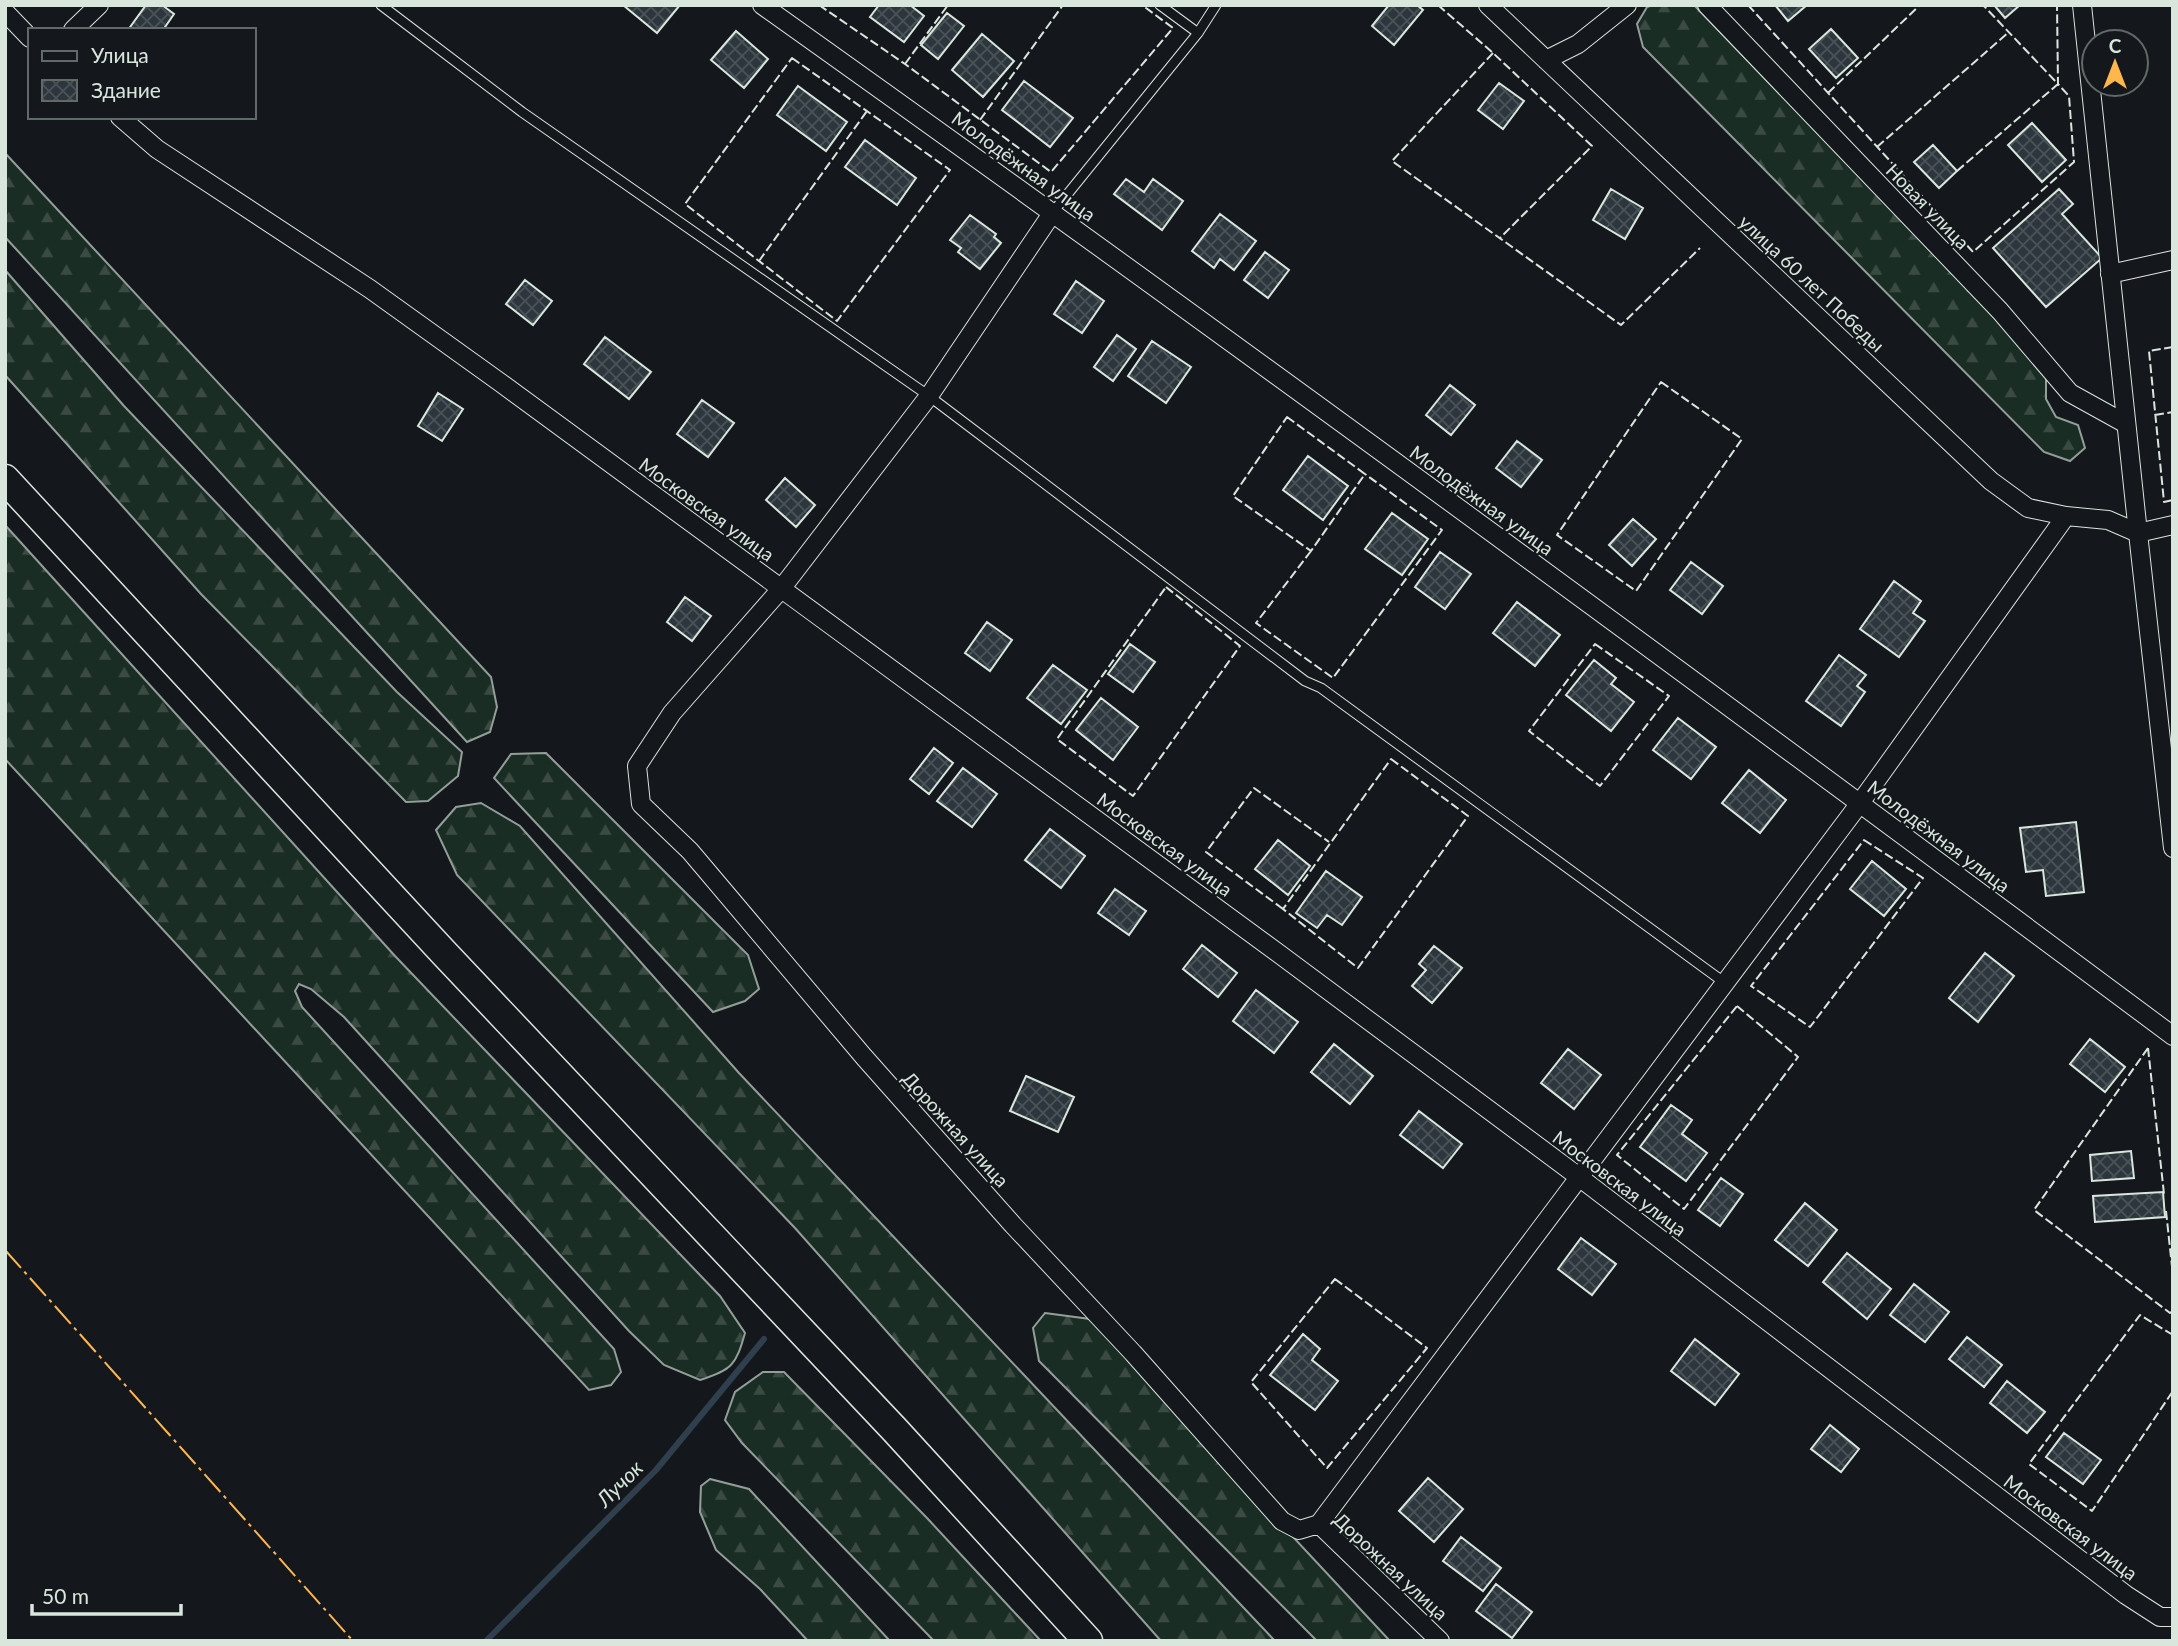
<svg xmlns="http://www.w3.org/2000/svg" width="2178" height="1646" font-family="Lato,sans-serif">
<defs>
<pattern id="forest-firs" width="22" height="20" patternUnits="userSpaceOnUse" patternTransform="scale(1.75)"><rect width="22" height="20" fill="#1a2d24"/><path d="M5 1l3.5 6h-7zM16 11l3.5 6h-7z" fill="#3b4b43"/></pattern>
<pattern id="building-cross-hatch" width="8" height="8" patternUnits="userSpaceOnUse" patternTransform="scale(1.75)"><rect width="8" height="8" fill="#2c363c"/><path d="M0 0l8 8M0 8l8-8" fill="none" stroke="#4a5358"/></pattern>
</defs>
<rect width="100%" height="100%" fill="#14181c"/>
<!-- forest -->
<path fill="url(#forest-firs)" stroke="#939e99" stroke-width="2" d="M1653,5H1694L2046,371V399L2056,417L2078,425L2085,448L2070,461L2044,452L1643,47L1637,24L1647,7Z
M5,153L491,677L497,707L490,732L467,742L5,237Z
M5,270L124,406L397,692L462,752L458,776L428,801L406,802L201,594L5,375Z
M5,525L395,956L720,1296L745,1333C736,1365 732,1370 700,1380L664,1365L629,1331L344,1017L311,989L299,984L295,991L302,1007L614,1349L621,1372L611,1385L589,1390L5,759Z
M546,753L748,955L759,989L745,1001L713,1012L494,778L511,754Z
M481,803L520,826L739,1073L1275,1641H1161L795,1228L457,875L436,830L456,807Z
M1045,1313L1090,1319L1390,1641H1317L1039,1361L1033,1328Z
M763,1372H784L927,1518L1041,1641H934L742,1443L725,1420L735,1392Z
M710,1479L749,1489L890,1641H808L760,1589L716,1550L700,1512L701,1486Z"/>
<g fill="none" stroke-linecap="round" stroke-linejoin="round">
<!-- stream -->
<path stroke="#2f3f4d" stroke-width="6" d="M486,1641L656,1470L764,1339"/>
</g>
<!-- building -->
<path fill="url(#building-cross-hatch)" stroke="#d8e6dc" stroke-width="2" d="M146,5H162L174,14L163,30H128Z
M623,5H680L657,33Z
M879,5H910L924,16L904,42L870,17Z
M1389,5H1417L1423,10L1394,45L1372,26Z
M1775,5H1807L1788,21Z
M1994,5H2020L2005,18Z
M947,13L964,26L938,59L921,45Z
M1831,29L1858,58L1836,78L1809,49Z
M736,31L768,59L744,88L711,60Z
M982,34L1014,61L983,97L952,70Z
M1024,81L1073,118L1050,147L1002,110Z
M1499,83L1524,101L1503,129L1478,110Z
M798,86L847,122L826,151L777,115Z
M2032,123L2066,160L2042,182L2008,145Z
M865,140L916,178L897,205L845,167Z
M1933,145L1957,171L1939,188L1914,162Z
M1126,179L1144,192L1153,179L1183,201L1162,230L1114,194Z
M1611,189L1643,208L1625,239L1593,220Z
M2059,189L2073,204L2062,214L2102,258L2046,307L1993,248Z
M1220,214L1256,241L1234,270L1220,259L1214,268L1192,251Z
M970,215L996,234L994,237L1001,243L980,269L958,252L961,248L950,240Z
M1265,252L1289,270L1268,298L1244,280Z
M525,280L552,301L533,325L506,304Z
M1076,281L1104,301L1082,333L1054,314Z
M1117,335L1136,349L1113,381L1094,367Z
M605,337L651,372L629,399L584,364Z
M1152,341L1191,367L1166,403L1128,376Z
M1450,385L1475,405L1451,435L1426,415Z
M438,393L463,409L442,441L418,426Z
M702,400L734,423L708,457L677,434Z
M1517,441L1542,460L1521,487L1496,468Z
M1308,456L1348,486L1323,520L1283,490Z
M785,478L815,505L796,527L766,500Z
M1392,513L1428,539L1402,575L1365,549Z
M1633,519L1656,539L1632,566L1609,545Z
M1440,552L1471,574L1445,609L1415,587Z
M1691,562L1723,586L1702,614L1670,590Z
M1894,581L1921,601L1913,613L1925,621L1899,657L1860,629Z
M685,597L711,616L692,641L667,622Z
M1517,602L1560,635L1535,666L1493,633Z
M987,622L1012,640L990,671L965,653Z
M1130,644L1155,662L1133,692L1108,674Z
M1839,655L1866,675L1857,686L1865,692L1841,726L1806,701Z
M1594,660L1616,678L1611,684L1634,702L1611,731L1566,695Z
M1053,665L1087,690L1061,724L1027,698Z
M1101,698L1138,727L1113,760L1076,730Z
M1678,718L1716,747L1691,779L1653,750Z
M934,748L953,763L929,794L910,779Z
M963,768L997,794L972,827L937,801Z
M1749,770L1786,800L1760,833L1722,803Z
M2076,822L2084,892L2046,896L2043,870L2026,872L2020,828Z
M1050,829L1085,856L1061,888L1025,860Z
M1278,840L1310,866L1288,895L1255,869Z
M1872,861L1906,889L1884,916L1850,889Z
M1326,871L1362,897L1342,925L1327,915L1317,928L1296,913Z
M1115,889L1146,911L1129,935L1098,913Z
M1202,945L1237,973L1218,997L1183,969Z
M1434,946L1462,968L1432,1003L1412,986L1426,970L1419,964Z
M1985,953L2014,976L1978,1022L1949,998Z
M1256,990L1298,1022L1274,1053L1233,1021Z
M2090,1039L2125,1067L2105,1092L2070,1064Z
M1334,1044L1373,1076L1350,1104L1311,1072Z
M1568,1049L1601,1075L1574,1109L1541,1083Z
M1026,1076L1074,1097L1058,1132L1010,1111Z
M1671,1105L1692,1120L1682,1134L1707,1153L1686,1181L1640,1147Z
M1419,1111L1462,1144L1443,1168L1400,1135Z
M2131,1151L2134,1178L2092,1181L2090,1155Z
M1721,1178L1743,1194L1720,1226L1698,1210Z
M2163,1192L2165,1217L2095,1222L2093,1196Z
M1805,1203L1837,1230L1808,1266L1775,1240Z
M1581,1238L1616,1264L1592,1295L1558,1269Z
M1847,1253L1891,1289L1867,1319L1823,1282Z
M1914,1284L1949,1312L1925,1342L1890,1315Z
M1303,1334L1320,1349L1312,1360L1338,1381L1315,1410L1270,1375Z
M1967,1337L2002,1365L1984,1387L1949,1359Z
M1695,1339L1739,1374L1715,1405L1671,1371Z
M2007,1381L2045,1412L2027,1433L1990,1403Z
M1830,1425L1859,1449L1841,1472L1811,1449Z
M2064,1433L2101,1460L2083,1484L2046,1457Z
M1428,1478L1463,1509L1434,1542L1399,1511Z
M1461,1537L1501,1568L1483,1591L1443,1561Z
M1496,1584L1532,1612L1512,1638L1476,1611Z"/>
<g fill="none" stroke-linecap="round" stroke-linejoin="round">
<!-- service casing -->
<g stroke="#d8e6dc" stroke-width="11">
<path id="service" d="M381,5L522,112L929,396L1305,681L1321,688L1725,983
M1160,5L1198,33
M1053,212L1198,33L1216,5"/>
</g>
<!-- minor casing -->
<g stroke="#d8e6dc" stroke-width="20">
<path id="minor" d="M762,5C1237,343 1706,688 2173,1036
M1488,5L1991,481L2028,508L2066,516L2108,520L2138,533
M1707,5L2000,311L2070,393L2126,424
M2082,5L2138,533
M5,12L30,38
M73,30L99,5
M1546,60L1578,44L1627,5
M120,117L157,149L370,289L501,383L1278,953L1579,1177L2126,1595L2160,1617H2173
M1053,212L929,396L781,589L672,713L637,766L641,804L690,851L864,1057L1013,1225L1133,1353L1282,1521L1299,1530L1319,1524L1440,1641
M2110,274L2173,260
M2173,525L2138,533L2173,848
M1319,1524L1860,803L2066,516"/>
</g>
<!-- primary casing -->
<g stroke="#d8e6dc" stroke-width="31">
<path id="primary" d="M5,479L444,953L894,1429L1088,1641"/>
</g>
<!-- service -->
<use href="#service" stroke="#14181c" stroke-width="9"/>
<!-- minor -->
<use href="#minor" stroke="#14181c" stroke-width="18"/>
<!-- primary -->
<use href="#primary" stroke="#14181c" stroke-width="28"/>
<!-- fence -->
<path stroke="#d8e6dc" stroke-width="2" stroke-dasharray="9 3.5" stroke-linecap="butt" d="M819,5L905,64L1051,172L1173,28L1142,5
M1438,5L1493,53L1592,146L1500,238
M1748,5L1973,252L2074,162L2069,96L2058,84L2057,5
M1493,53L1392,161L1621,325L1700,248
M792,58L950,170L837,321L685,204Z
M905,64L948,5
M1828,93L1920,5
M980,120L1063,5
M1877,147L2009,32
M1957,171L2058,84L1983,5
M759,261L867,111
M2173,347L2149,351L2164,502L2173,500
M1661,382L1742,439L1636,591L1557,535Z
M2155,415L2173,412
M1287,417L1365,474L1311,551L1233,496Z
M2173,547V559
M1311,551L1256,623L1333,678L1442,530L1365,474
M1166,587L1240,646L1133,796L1057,739Z
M1595,644L1669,696L1600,786L1529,731Z
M1391,759L1468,816L1358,968L1283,909Z
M1864,840L1923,878L1810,1027L1751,986Z
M1283,909L1206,852L1254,788L1329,842
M1737,1006L1798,1057L1684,1209L1617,1155Z
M2148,1048L2034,1210L2170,1313L2173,1311
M2148,1048L2164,1194
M2166,1211L2173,1276
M1335,1279L1427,1348L1327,1468L1251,1382Z
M2173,1335L2140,1315L2029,1464L2092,1511L2173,1391"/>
<!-- power -->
<path stroke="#ffb74d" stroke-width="2" stroke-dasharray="24 5 3.5 5" stroke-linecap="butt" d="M5,1250L353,1641"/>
</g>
<g text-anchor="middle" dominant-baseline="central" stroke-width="5" stroke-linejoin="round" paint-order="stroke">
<!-- street labels -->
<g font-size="19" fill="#d8e6dc" stroke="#14181c">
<text transform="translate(1024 166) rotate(36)">Молодёжная улица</text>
<text transform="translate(1928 206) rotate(46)">Новая улица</text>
<text transform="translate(1812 283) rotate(43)">улица 60 лет Победы</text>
<text transform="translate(1482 500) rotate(36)">Молодёжная улица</text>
<text transform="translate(707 509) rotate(36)">Московская улица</text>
<text transform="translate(1939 836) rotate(37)">Молодёжная улица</text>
<text transform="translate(1165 844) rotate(36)">Московская улица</text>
<text transform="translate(956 1129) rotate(48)">Дорожная улица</text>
<text transform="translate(1620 1183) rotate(37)">Московская улица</text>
<text transform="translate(2071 1527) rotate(37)">Московская улица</text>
<text transform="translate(1391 1566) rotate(43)">Дорожная улица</text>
</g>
<!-- water labels -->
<g font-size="21" font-style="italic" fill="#d8e6dc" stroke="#14181c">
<text transform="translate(619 1483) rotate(-45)">Лучок</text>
</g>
</g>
<!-- border -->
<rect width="2178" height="1646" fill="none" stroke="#d8e6dc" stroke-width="14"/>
<!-- legend -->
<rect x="28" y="28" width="228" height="91" fill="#14181c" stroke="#626a69" stroke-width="2"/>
<rect x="42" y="51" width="35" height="10" fill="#14181c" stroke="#626a69" stroke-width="2"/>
<text x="91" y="63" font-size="21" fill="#d8e6dc">Улица</text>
<rect x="42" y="80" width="35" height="21" fill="url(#building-cross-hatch)" stroke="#626a69" stroke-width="2"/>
<text x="91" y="98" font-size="21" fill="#d8e6dc">Здание</text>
<!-- north arrow -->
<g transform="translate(2115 63)"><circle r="33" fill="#14181c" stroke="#626a69" stroke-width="2"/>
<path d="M0-5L12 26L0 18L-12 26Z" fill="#ffb74d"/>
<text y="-10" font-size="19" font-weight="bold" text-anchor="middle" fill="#d8e6dc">С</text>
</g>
<!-- scale -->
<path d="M32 1604v10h149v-10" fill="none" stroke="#d8e6dc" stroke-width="3.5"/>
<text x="42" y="1604" font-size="21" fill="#d8e6dc" stroke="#14181c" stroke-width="5" paint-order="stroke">50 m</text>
</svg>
